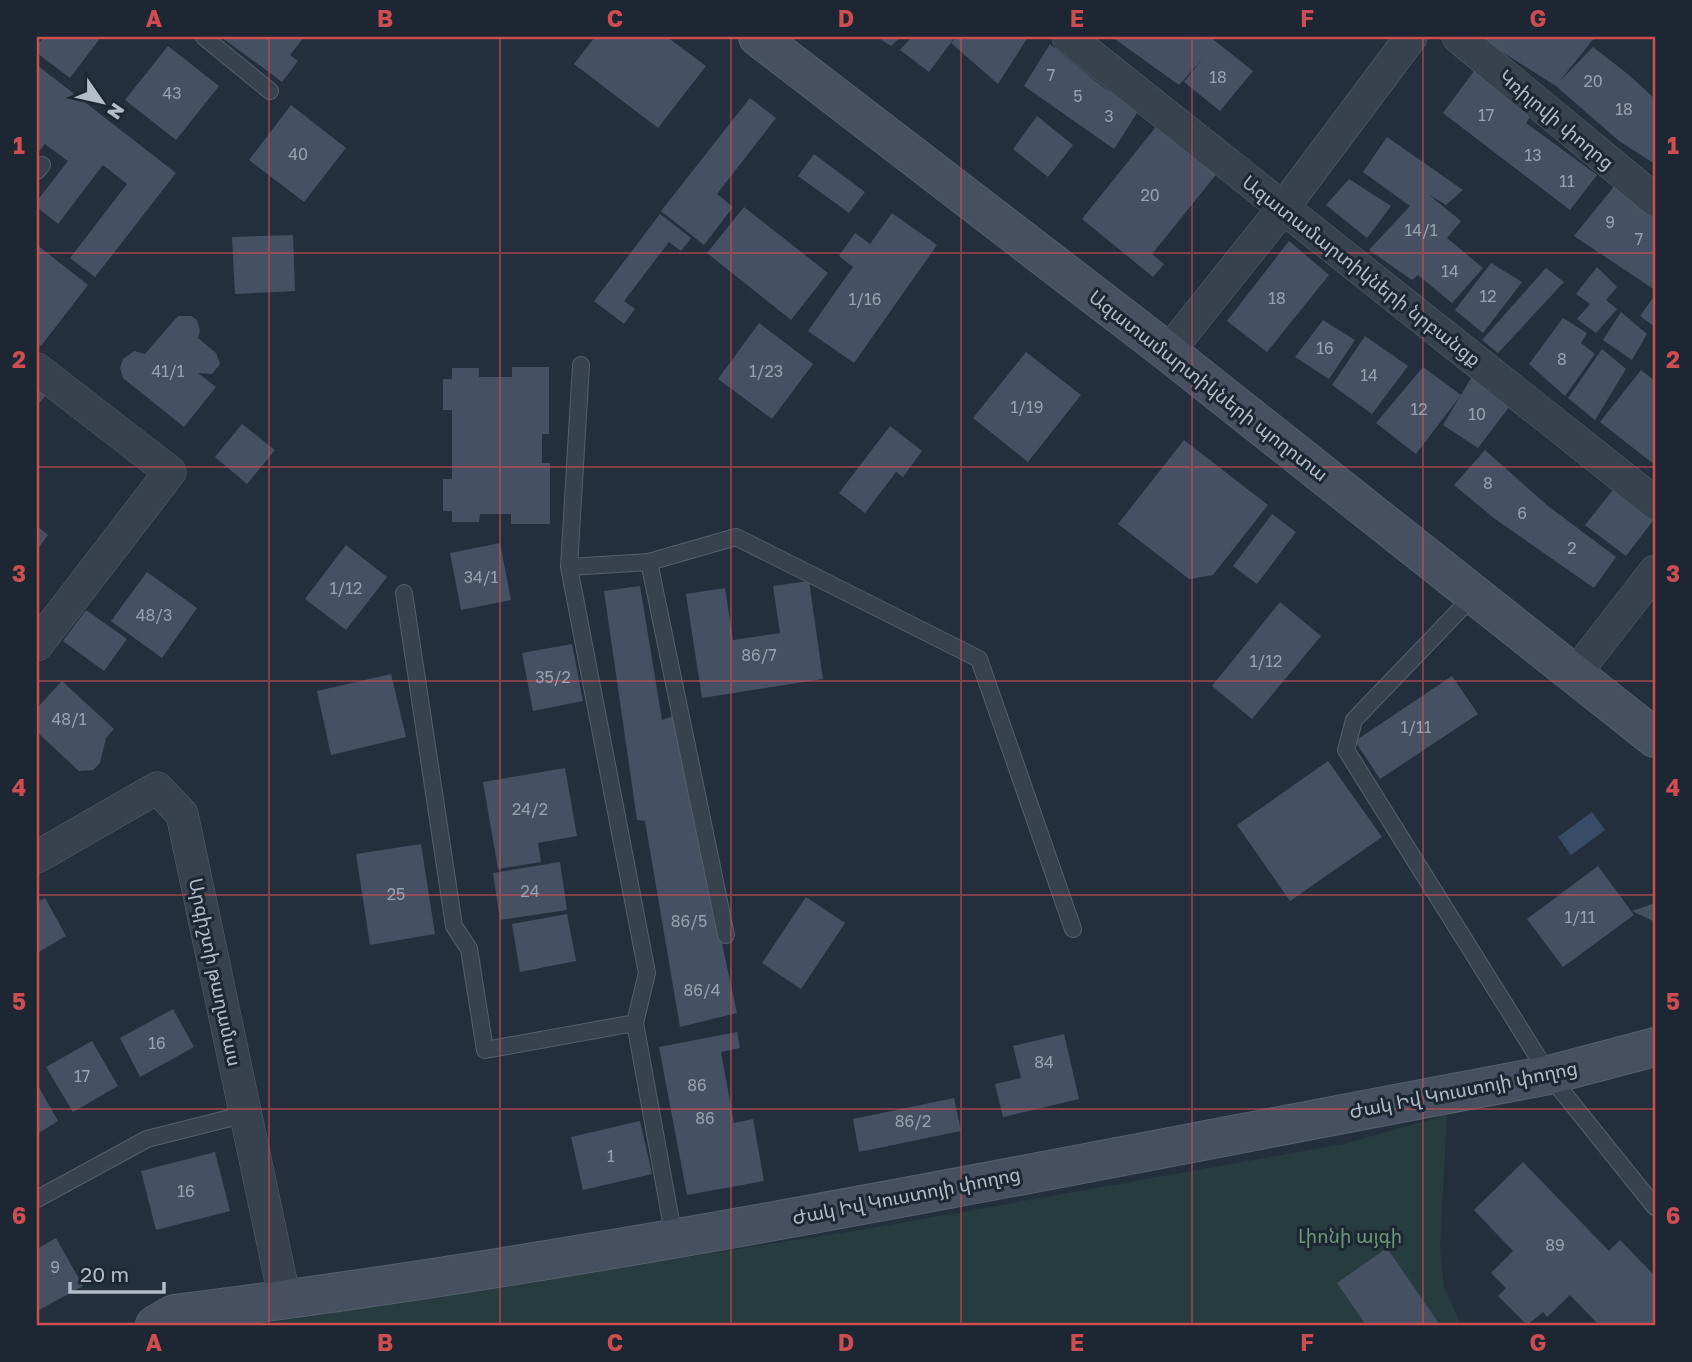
<svg xmlns="http://www.w3.org/2000/svg" width="1692" height="1362" font-family="'Golos Text','Noto Sans Armenian',sans-serif">
<rect width="100%" height="100%" fill="#242f3e"/>
<!-- green -->
<path fill="#263c3f" d="M1447,1115L1440,1248L1444,1287L1461,1325H257L872,1228L1343,1144Z"/>
<!-- water -->
<path fill="#394c67" d="M1592,812L1605,830L1571,855L1558,837Z"/>
<!-- building -->
<path fill="#455162" d="M44,37H101L70,78L37,53V39L40,42Z
M221,37H304L290,55L298,61L282,82Z
M595,37H667L706,66L658,128L574,64Z
M877,37H901L891,46Z
M912,37H955L929,72L900,50Z
M957,37H1028L998,84L951,43Z
M1112,37H1210L1253,71L1220,111L1184,82L1203,58L1179,85Z
M1479,37H1595L1559,82L1593,47L1629,75L1655,99V164L1619,141L1556,86Z
M1050,44L1103,87L1139,110L1114,149L1024,86Z
M168,46L219,86L176,140L125,100Z
M37,65L176,173L95,277L70,258L127,184L103,165L58,224L37,207V201L68,161L45,144L37,154Z
M1474,71L1530,117L1526,123L1597,175L1570,210L1443,113Z
M750,98L776,118L717,194L733,207L704,245L661,211Z
M291,105L346,148L304,202L249,160Z
M1037,116L1073,145L1048,177L1013,149Z
M1159,123L1219,171L1152,254L1164,264L1153,277L1082,219Z
M1387,137L1463,190L1446,205L1428,194L1461,221L1447,238L1483,268L1452,303L1418,275L1412,280L1369,250L1410,206L1363,172Z
M814,154L865,192L849,213L798,176Z
M1349,179L1391,206L1367,238L1326,205Z
M1616,184L1655,218V290L1574,236Z
M744,207L828,273L791,320L707,253Z
M892,213L937,245L854,363L808,331L853,267L839,256L855,233L870,244Z
M660,214L691,238L681,251L669,242L624,301L635,309L624,324L594,301Z
M293,235L295,291L235,294L232,237Z
M1289,241L1329,275L1267,352L1227,321Z
M37,245L88,285L41,346L37,343Z
M1491,263L1522,282L1483,333L1455,310Z
M1597,267L1617,287L1606,300L1617,309L1596,333L1577,319L1590,304L1576,294Z
M1546,268L1564,282L1498,353L1482,340Z
M1655,295V327L1640,316Z
M1621,312L1647,334L1632,360L1603,340Z
M178,316H191L197,320L200,331L198,338L216,353L220,364L212,374L198,373L216,387L184,427L123,378L120,368L123,359L134,351L145,354Z
M1563,318L1587,333L1581,343L1595,354L1565,396L1529,364Z
M1323,320L1355,340L1329,379L1295,357Z
M759,323L813,364L772,419L718,379Z
M1365,336L1408,366L1372,414L1332,385Z
M1602,349L1626,369L1595,420L1568,398Z
M1026,352L1081,395L1028,462L973,418Z
M512,367H549V434H542V463H550V524H511V514H480L479,522H452V511H443V479H452V410H443V379H452V368H479V377H512Z
M1423,367L1461,395L1473,375L1512,403L1478,448L1443,425L1461,395L1416,454L1376,423Z
M1641,370L1655,381V465L1600,422Z
M37,388L46,395L37,406Z
M242,424L275,450L247,484L215,457Z
M890,426L922,451L903,477L896,472L865,513L839,493Z
M1184,440L1268,505L1213,575L1189,579L1118,524Z
M1485,450L1548,506L1616,557L1594,588L1495,519L1454,485Z
M1616,486L1655,518L1626,556L1585,525Z
M1272,514L1296,532L1257,584L1233,566Z
M37,526L48,535L37,550Z
M500,543L511,600L461,610L450,553Z
M346,545L387,577L346,630L305,599Z
M147,572L197,608L162,658L111,621Z
M809,581L823,679L702,698L686,594L725,588L733,640L780,633L773,586Z
M640,586L662,720L673,716L737,1013L680,1027L645,821L637,820L604,591Z
M1280,602L1321,636L1252,719L1212,686Z
M86,610L127,639L104,671L63,641Z
M572,644L583,701L533,711L522,653Z
M391,674L406,737L331,755L317,691Z
M1452,676L1478,714L1380,779L1355,741Z
M62,681L114,729L106,738L100,763L93,770L79,771L37,732V708Z
M1328,761L1382,837L1290,901L1237,825Z
M565,768L577,836L538,843L541,862L498,869L483,782Z
M421,844L435,934L370,945L356,854Z
M560,862L567,910L500,920L493,873Z
M1598,866L1634,915L1563,967L1527,919Z
M806,897L845,923L801,989L762,963Z
M45,898L66,936L37,953V902Z
M1655,903V922L1632,911Z
M567,914L576,961L520,972L512,924Z
M173,1009L194,1047L140,1077L120,1038Z
M737,1032L740,1048L721,1052L734,1123L753,1119L764,1181L687,1195L659,1047Z
M1064,1034L1079,1099L1003,1117L995,1084L1021,1078L1013,1046Z
M92,1041L118,1086L73,1112L46,1067Z
M37,1084L58,1121L37,1134Z
M954,1098L961,1131L859,1152L853,1119Z
M640,1121L652,1174L583,1190L571,1137Z
M215,1152L230,1211L156,1230L141,1171Z
M1523,1162L1609,1251L1620,1240L1655,1276V1325H1599L1570,1295L1547,1317L1543,1312L1527,1325L1498,1296L1506,1288L1491,1273L1513,1251L1474,1210Z
M56,1238L83,1286L37,1311V1249Z
M1387,1248L1440,1325H1366L1337,1283Z"/>
<g fill="none" stroke-linecap="round" stroke-linejoin="round">
<!-- lane casing -->
<g stroke="#565f6c" stroke-width="18">
<path id="lane" d="M204,37L270,91
M37,171L42,165
M649,562L726,935
M569,567L581,365
M404,593L454,926L469,949L485,1050L635,1023
M1475,594L1354,720L1346,750L1549,1075L1655,1207
M37,1199L147,1139L246,1114
M674,1238L635,1023L647,973L569,567L649,562L736,537L979,659L1073,929"/>
</g>
<!-- street casing -->
<g stroke="#565f6c" stroke-width="33">
<path id="street" d="M1068,37L1655,503
M1458,37L1655,200
M1168,352L1283,208L1411,37
M37,369L170,472L37,645
M1575,674L1655,571
M37,857L157,788L182,814L285,1300"/>
</g>
<!-- secondary casing -->
<g stroke="#565f6c" stroke-width="40">
<path id="secondary" d="M758,37L1168,352L1655,738
M155,1325L174,1314C635,1257 1092,1160 1549,1075L1655,1047"/>
</g>
<!-- lane -->
<use href="#lane" stroke="#38414e" stroke-width="16"/>
<!-- street -->
<use href="#street" stroke="#38414e" stroke-width="32"/>
<!-- secondary -->
<use href="#secondary" stroke="#465061" stroke-width="38"/>
</g>
<!-- grid -->
<path fill="none" stroke="#ce4d50" stroke-width="2" stroke-opacity="0.55" d="M269,37V1325M500,37V1325M731,37V1325M961,37V1325M1192,37V1325M1423,37V1325M37,253H1655M37,467H1655M37,681H1655M37,895H1655M37,1109H1655"/>
<g text-anchor="middle" dominant-baseline="central" stroke-width="6" stroke-linejoin="round" paint-order="stroke">
<!-- number labels -->
<g font-size="16" fill="#98a1af">
<text x="1051" y="75">7</text>
<text x="1218" y="77">18</text>
<text x="1593" y="81">20</text>
<text x="172" y="93">43</text>
<text x="1078" y="96">5</text>
<text x="1624" y="109">18</text>
<text x="1486" y="115">17</text>
<text x="1109" y="116">3</text>
<text x="298" y="154">40</text>
<text x="1533" y="155">13</text>
<text x="1567" y="181">11</text>
<text x="1150" y="195">20</text>
<text x="1610" y="222">9</text>
<text x="1421" y="230">14/1</text>
<text x="1639" y="239">7</text>
<text x="1450" y="271">14</text>
<text x="1488" y="296">12</text>
<text x="1277" y="298">18</text>
<text x="865" y="299">1/16</text>
<text x="1325" y="348">16</text>
<text x="1562" y="359">8</text>
<text x="168" y="371">41/1</text>
<text x="766" y="371">1/23</text>
<text x="1369" y="375">14</text>
<text x="1027" y="407">1/19</text>
<text x="1419" y="409">12</text>
<text x="1477" y="414">10</text>
<text x="1488" y="483">8</text>
<text x="1522" y="513">6</text>
<text x="1572" y="548">2</text>
<text x="481" y="577">34/1</text>
<text x="346" y="588">1/12</text>
<text x="154" y="615">48/3</text>
<text x="759" y="655">86/7</text>
<text x="1266" y="661">1/12</text>
<text x="553" y="677">35/2</text>
<text x="69" y="719">48/1</text>
<text x="1416" y="727">1/11</text>
<text x="530" y="809">24/2</text>
<text x="530" y="891">24</text>
<text x="396" y="894">25</text>
<text x="1580" y="917">1/11</text>
<text x="689" y="921">86/5</text>
<text x="702" y="990">86/4</text>
<text x="157" y="1043">16</text>
<text x="1044" y="1062">84</text>
<text x="82" y="1076">17</text>
<text x="697" y="1085">86</text>
<text x="705" y="1118">86</text>
<text x="913" y="1121">86/2</text>
<text x="611" y="1156">1</text>
<text x="186" y="1191">16</text>
<text x="1555" y="1245">89</text>
<text x="55" y="1267">9</text>
</g>
<!-- street labels -->
<g font-size="19" fill="#b4bcc9" stroke="#1d2633">
<text transform="translate(1557 119) rotate(40)">Կռիլովի փողոց</text>
<text transform="translate(1362 270) rotate(38)">Ազատամարտիկների նրբանցք</text>
<text transform="translate(1209 385) rotate(38)">Ազատամարտիկների պողոտա</text>
<text transform="translate(216 972) rotate(78)">Արգիշտի թաղամաս</text>
<text transform="translate(1463 1089) rotate(-11)">Ժակ Իվ Կուստոյի փողոց</text>
<text transform="translate(906 1195) rotate(-11)">Ժակ Իվ Կուստոյի փողոց</text>
</g>
<!-- park labels -->
<g font-size="19" fill="#6b9a76" stroke="#1d2633">
<text x="1350" y="1235">Լիոնի այգի</text>
</g>
</g>
<!-- border -->
<rect width="1692" height="1362" fill="none" stroke="#1d2633" stroke-width="77"/>
<!-- north arrow -->
<g transform="translate(102 102) rotate(124)" stroke="#1d2633" stroke-width="5" paint-order="stroke">
<path d="M0-5L12 26L0 18L-12 26Z" fill="#b4bcc9"/>
<text y="-10" font-size="19" font-weight="bold" text-anchor="middle" fill="#b4bcc9">N</text>
</g>
<!-- scale -->
<path d="M70 1282v10h94v-10" fill="none" stroke="#b4bcc9" stroke-width="3.5"/>
<text x="80" y="1282" font-size="21" fill="#b4bcc9" stroke="#1d2633" stroke-width="5" paint-order="stroke">20 m</text>
<rect x="38" y="38" width="1616" height="1286" fill="none" stroke="#ce4d50" stroke-width="2.5"/>
<g font-size="23" text-anchor="middle" font-weight="bold" fill="#ce4d50">
<text x="154" y="27">A</text>
<text x="385" y="27">B</text>
<text x="615" y="27">C</text>
<text x="846" y="27">D</text>
<text x="1077" y="27">E</text>
<text x="1307" y="27">F</text>
<text x="1538" y="27">G</text>
<text x="19" y="154">1</text>
<text x="1673" y="154">1</text>
<text x="19" y="368">2</text>
<text x="1673" y="368">2</text>
<text x="19" y="582">3</text>
<text x="1673" y="582">3</text>
<text x="19" y="796">4</text>
<text x="1673" y="796">4</text>
<text x="19" y="1010">5</text>
<text x="1673" y="1010">5</text>
<text x="19" y="1224">6</text>
<text x="1673" y="1224">6</text>
<text x="154" y="1351">A</text>
<text x="385" y="1351">B</text>
<text x="615" y="1351">C</text>
<text x="846" y="1351">D</text>
<text x="1077" y="1351">E</text>
<text x="1307" y="1351">F</text>
<text x="1538" y="1351">G</text>
</g>
</svg>
